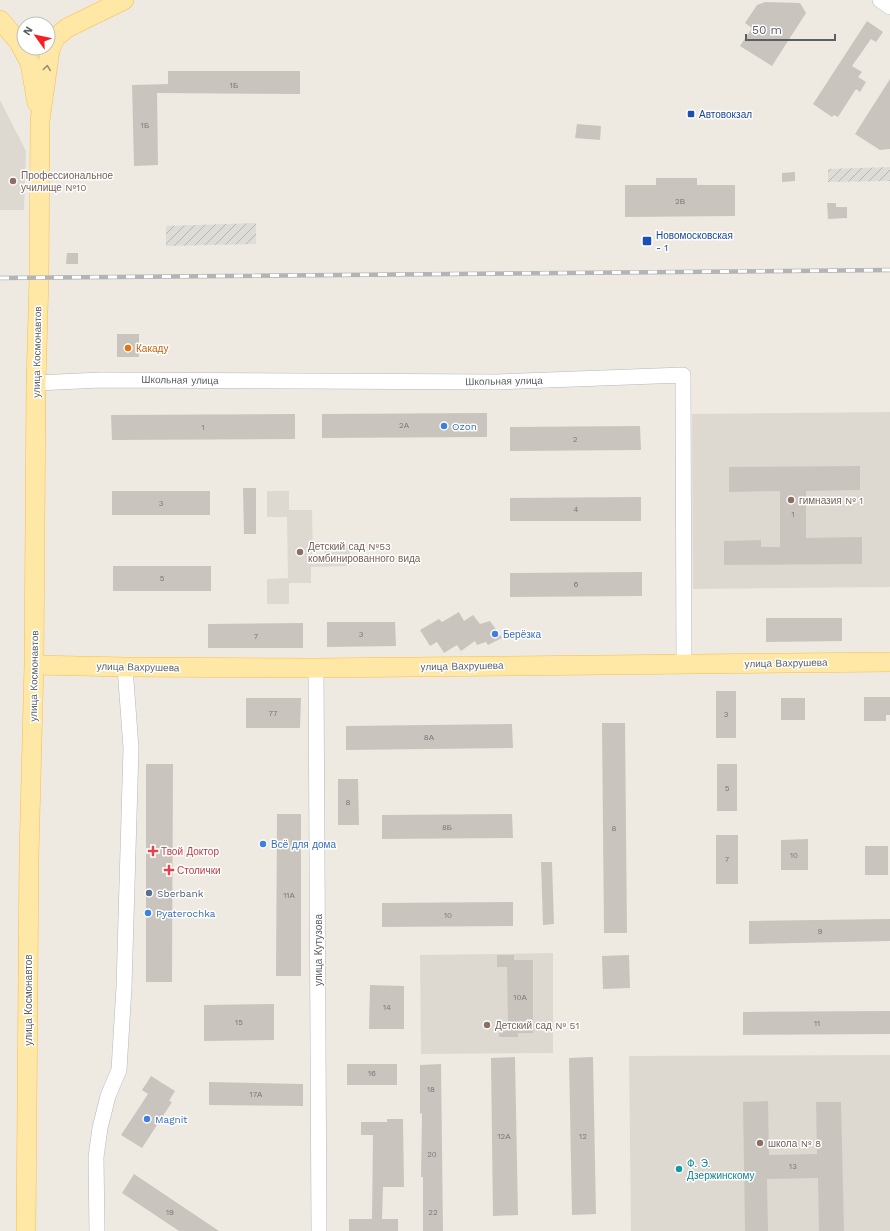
<svg xmlns="http://www.w3.org/2000/svg" width="890" height="1231" font-family="'Work Sans',sans-serif">
<defs>
<pattern id="industrial-furrows" width="10" height="10" patternUnits="userSpaceOnUse"><rect width="10" height="10" fill="#dedcd6"/><path d="M-1 1l2-2M0 10L10 0M9 11l2-2" fill="none" stroke="#b7b6b1"/></pattern>
</defs>
<rect width="100%" height="100%" fill="#eeeae1"/>
<!-- industrial -->
<path fill="url(#industrial-furrows)" d="M890,167V181L828,182V169Z
M256,223V244L166,246V226Z"/>
<!-- education -->
<path fill="#ded9d0" d="M0,100L26,151L24,210H0Z
M890,412V587L693,589L692,414Z
M267,491H289V510H312L313,560L325,559V545H350V566L311,567V583H289V604H267V579L288,578L287,517H267Z
M553,953V1053L421,1054L420,955Z
M890,1055V1231H631L629,1056Z"/>
<!-- building -->
<path fill="#c9c5be" d="M765,2L800,3L806,13L772,66L740,46L752,28L745,23L757,5Z
M867,21L883,32L876,42L871,39L852,66L862,72L858,77L866,82L860,92L856,89L838,117L834,115L832,117L813,104Z
M168,71H300V94L157,93L158,165L134,166L132,85L168,84Z
M890,79V149L880,150L855,134Z
M577,124L601,126L600,140L575,138Z
M795,172V181L782,182V173Z
M656,178H697V185H735V216L625,217V185H656Z
M827,203H836V207H847V218L828,219Z
M67,253H78V264H66Z
M117,334H139V357H117Z
M487,413V437L322,438V414Z
M295,414V439L112,440L111,415Z
M640,426L641,450L510,451V427Z
M860,466V490L806,491V538L862,537V564L724,565V541L761,540V547H780V491L729,492V467Z
M243,488H256V534H244Z
M112,491H210V515H112Z
M641,497V521H510V498Z
M113,566H211V591H113Z
M642,572V596L510,597V573Z
M459,612L464,621L473,615L480,624L490,621L502,638L488,645L486,642L477,645L475,641L461,651L457,645L444,653L437,642L430,646L420,630L439,619L442,622Z
M766,618H842V641L766,642Z
M327,622H395L396,646L327,647Z
M303,623V648H208V624Z
M716,691H736V738H716Z
M864,697H890V715H886V721H864Z
M246,698H301L300,728H246Z
M781,698H805V720H781Z
M602,723H625L627,933H604Z
M512,724L513,748L346,750V726Z
M146,764H173L172,982H146Z
M717,764H737V811H717Z
M338,779H358L359,825H338Z
M277,814H301V976H276Z
M512,814L513,838L382,839V815Z
M716,835H738V884H716Z
M808,839V870H781V840Z
M865,846H888V875H865Z
M541,862H552L554,924L543,925Z
M513,902V926L382,927V903Z
M890,919V941L749,944V921Z
M497,955H514V960H533V1033H518V1037H499V1026H508L507,967H497Z
M629,955L630,988L603,989L602,956Z
M370,985L404,986V1029H369Z
M274,1004V1040L204,1041V1005Z
M890,1011V1034L743,1035V1012Z
M515,1057L518,1215L493,1216L491,1058Z
M593,1057L596,1214L572,1215L569,1058Z
M347,1064H397V1085H347Z
M441,1064L443,1231H423V1177H421L422,1113L420,1114V1065Z
M151,1076L175,1091L169,1101L172,1102L142,1148L121,1135L148,1094L142,1090Z
M209,1082L303,1084V1106L209,1105Z
M768,1101L769,1155L817,1154L816,1102H841L844,1231H819L818,1178L767,1179L768,1231H745L743,1102Z
M387,1119H403L404,1187H383L382,1219H398V1231H349V1219H372L373,1135H361V1122H387Z
M134,1174L219,1231H179L122,1193Z"/>
<g fill="none" stroke-linecap="round" stroke-linejoin="round">
<!-- minor casing -->
<g stroke="#b4b8bd" stroke-width="16">
<path id="minor" d="M880,0L890,7
M36,383L101,380L497,382L683,375L684,664
M316,668L319,1231
M97,1231L96,1157L100,1128L108,1096L119,1070L124,987L131,748L125,667"/>
</g>
<!-- major casing -->
<g stroke="#fdbb4b" stroke-width="20">
<path id="major" d="M0,20L19,42L30,63L37,103
M34,665L125,667L316,668L890,662
M26,1231L29,855L34,665L36,383L39,278L40,120L50,50L55,38L67,28L124,0"/>
</g>
<!-- minor -->
<use href="#minor" stroke="#fff" stroke-width="15"/>
<!-- major -->
<use href="#major" stroke="#ffe8a5" stroke-width="19"/>
<!-- rail casing -->
<g stroke="#b3b4b5" stroke-width="4.5">
<path id="rail" d="M0,278L890,270"/>
</g>
<!-- rail -->
<use href="#rail" stroke="#fff" stroke-width="3" stroke-dasharray="9" stroke-linecap="butt"/>
</g>
<!-- one-way arrows -->
<defs><path id="oneway-chevron" d="M-2-3.5L2.5 0L-2 3.5" fill="none" stroke-width="1.6" stroke-linecap="round" stroke-linejoin="round"/></defs>
<use stroke="#948f7b" href="#oneway-chevron" transform="translate(47 68) rotate(-82)"/>
<!-- markers -->
<g fill="#1a4fb4" stroke="#fff" stroke-width="1.5">
<rect x="687" y="110" width="8" height="8" rx="2"/>
<rect x="642" y="236" width="10" height="10" rx="2"/>
</g>
<g fill="#8d6e63" stroke="#fff" stroke-width="1.5">
<circle cx="13" cy="181" r="4"/>
<circle cx="791" cy="500" r="4"/>
<circle cx="300" cy="552" r="4"/>
<circle cx="487" cy="1025" r="4"/>
<circle cx="760" cy="1143" r="4"/>
</g>
<circle fill="#e8710a" stroke="#fff" stroke-width="1.5" cx="128" cy="348" r="4"/>
<g fill="#3f7fe0" stroke="#fff" stroke-width="1.5">
<circle cx="444" cy="426" r="4"/>
<circle cx="495" cy="634" r="4"/>
<circle cx="263" cy="844" r="4"/>
<circle cx="148" cy="913" r="4"/>
<circle cx="147" cy="1119" r="4"/>
</g>
<g fill="#e0444e" stroke="#fff" stroke-width="1.5">
<path d="M151 845h4v4h4v4h-4v4h-4v-4h-4v-4h4z"/>
<path d="M167 864h4v4h4v4h-4v4h-4v-4h-4v-4h4z"/>
</g>
<circle fill="#5c6f8a" stroke="#fff" stroke-width="1.5" cx="149" cy="893" r="4"/>
<circle fill="#0f9aa8" stroke="#fff" stroke-width="1.5" cx="679" cy="1169" r="4"/>
<g text-anchor="middle" dominant-baseline="central" stroke-width="3" stroke-linejoin="round" paint-order="stroke">
<!-- number labels -->
<g font-size="8" fill="#76787a">
<text x="234" y="85">1Б</text>
<text x="145" y="125">1Б</text>
<text x="680" y="201">2В</text>
<text x="404" y="425">2А</text>
<text x="203" y="427">1</text>
<text x="575" y="439">2</text>
<text x="161" y="503">3</text>
<text x="576" y="509">4</text>
<text x="793" y="514">1</text>
<text x="162" y="578">5</text>
<text x="576" y="584">6</text>
<text x="361" y="634">3</text>
<text x="256" y="636">7</text>
<text x="273" y="713">77</text>
<text x="726" y="714">3</text>
<text x="429" y="737">8А</text>
<text x="727" y="788">5</text>
<text x="348" y="802">8</text>
<text x="447" y="827">8Б</text>
<text x="614" y="828">8</text>
<text x="794" y="855">10</text>
<text x="727" y="859">7</text>
<text x="289" y="895">11А</text>
<text x="448" y="915">10</text>
<text x="820" y="931">9</text>
<text x="520" y="997">10А</text>
<text x="387" y="1007">14</text>
<text x="239" y="1022">15</text>
<text x="817" y="1023">11</text>
<text x="372" y="1073">16</text>
<text x="431" y="1089">18</text>
<text x="256" y="1094">17А</text>
<text x="504" y="1136">12А</text>
<text x="583" y="1136">12</text>
<text x="432" y="1154">20</text>
<text x="793" y="1166">13</text>
<text x="170" y="1212">19</text>
<text x="433" y="1212">22</text>
</g>
<!-- transit labels -->
<g font-size="10" fill="#164399" stroke="#fff" text-anchor="start">
<text x="699" y="114">Автовокзал</text>
<text x="656" y="235">Новомосковская<tspan x="656" dy="12">- 1</tspan></text>
</g>
<!-- education labels -->
<g font-size="10" fill="#785e54" stroke="#fff" text-anchor="start">
<text x="21" y="175">Профессиональное<tspan x="21" dy="12">училище №10</tspan></text>
<text x="799" y="500">гимназия № 1</text>
<text x="308" y="546">Детский сад №53<tspan x="308" dy="12">комбинированного вида</tspan></text>
<text x="495" y="1025">Детский сад № 51</text>
<text x="768" y="1143">школа № 8</text>
</g>
<!-- food labels -->
<g font-size="10" fill="#c56008" stroke="#fff" text-anchor="start">
<text x="136" y="348">Какаду</text>
</g>
<!-- street labels -->
<g font-size="10" fill="#5a5f64" stroke="#fff">
<text transform="translate(37 352) rotate(-89)">улица Космонавтов</text>
<text transform="translate(180 380) rotate(1)">Школьная улица</text>
<text transform="translate(504 381) rotate(-1)">Школьная улица</text>
<text transform="translate(786 663) rotate(-1)">улица Вахрушева</text>
<text transform="translate(462 666) rotate(-1)">улица Вахрушева</text>
<text transform="translate(138 667) rotate(1)">улица Вахрушева</text>
<text transform="translate(34 676) rotate(-89)">улица Космонавтов</text>
<text transform="translate(318 950) rotate(-90)">улица Кутузова</text>
<text transform="translate(28 1000) rotate(-90)">улица Космонавтов</text>
</g>
<!-- shop labels -->
<g font-size="10" fill="#366cbe" stroke="#fff" text-anchor="start">
<text x="452" y="426">Ozon</text>
<text x="503" y="634">Берёзка</text>
<text x="271" y="844">Всё для дома</text>
<text x="156" y="913">Pyaterochka</text>
<text x="155" y="1119">Magnit</text>
</g>
<!-- health labels -->
<g font-size="10" fill="#be3a42" stroke="#fff" text-anchor="start">
<text x="161" y="851">Твой Доктор</text>
<text x="177" y="870">Столички</text>
</g>
<!-- service labels -->
<g font-size="10" fill="#4e5e75" stroke="#fff" text-anchor="start">
<text x="157" y="893">Sberbank</text>
</g>
<!-- culture labels -->
<g font-size="10" fill="#0d838f" stroke="#fff" text-anchor="start">
<text x="687" y="1163">Ф. Э.<tspan x="687" dy="12">Дзержинскому</tspan></text>
</g>
</g>
<!-- north arrow -->
<g transform="translate(36 36) rotate(303)"><circle r="19" fill="#ffffff" stroke="#bdbfc1"/>
<path d="M0-3L7 15L0 10L-7 15Z" fill="#f81e20"/>
<text y="-6" font-size="11" font-weight="bold" text-anchor="middle" fill="#5a5f64">N</text>
</g>
<!-- scale -->
<path d="M746 34v6h89v-6" fill="none" stroke="#5a5f64" stroke-width="2"/>
<text x="752" y="34" font-size="12" fill="#5a5f64" stroke="#ffffff" stroke-width="3" paint-order="stroke">50 m</text>
</svg>
